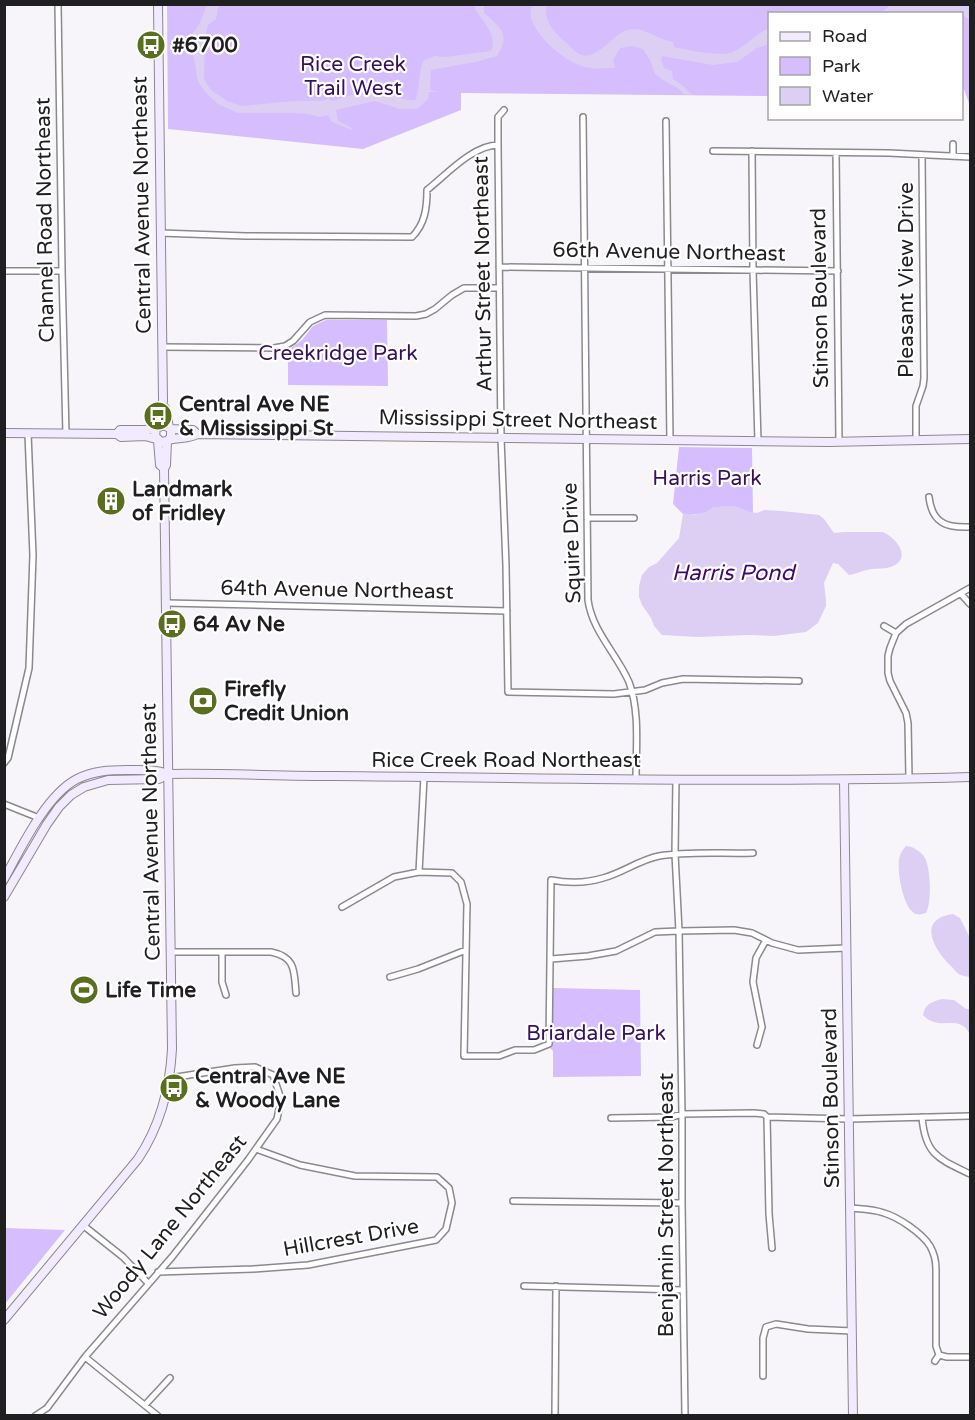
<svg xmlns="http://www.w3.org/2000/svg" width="975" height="1420" font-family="'Varela Round',sans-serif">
<rect width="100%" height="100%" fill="#f7f5fa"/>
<!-- green -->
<path fill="#d6bdfd" d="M167,5H891L882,13L770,14L769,96L461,93V110L363,149L168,129Z
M962,14L970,19V106L964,89L962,88Z
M326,320H387L388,386L288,385V350L302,340L313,326Z
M679,447L752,448L753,513L747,512L742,509L714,507L706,513L689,515L683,514L673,504Z
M553,988L640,990L641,1076L553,1077V1051L550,1048L553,1043Z
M5,1228L65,1230L5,1304L4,1228Z"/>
<!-- water -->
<path fill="#ddcff3" d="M207,5H219L216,19L208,25L205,37L204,79L211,90L227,101L242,106L295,101H320L329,99L332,101C345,97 360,91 373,92C388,92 401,101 415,100C421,88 417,73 424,60L435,56L446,57L491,51C498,35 483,22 475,9V5H484V13C501,28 511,34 497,56L475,62L431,70L430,90L439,92H429L428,99L417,109H400L375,101L336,110L338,121L352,128V130L332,122L328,115L319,117L309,114L294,113H238L218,104L207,94L198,82L193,52V33L200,23Z
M532,5H547C543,17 551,28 560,37C562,40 565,41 567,43C573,50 580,58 590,55C607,50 615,30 634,29C643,28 661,40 673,42L674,47C686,50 722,57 733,52C745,46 756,34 769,28V44L757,48L737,62L713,65L662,56L661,59L664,68L672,71L673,79L682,85L692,95L684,94L678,88L666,82L655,74L650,60L643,49L633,46L620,48L613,60L615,68C604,68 592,70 582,66C564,61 536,36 531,18C530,14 531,9 532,5Z
M891,5H970V19C954,8 943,13 925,14C910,14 896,14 882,13Z
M714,507C722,507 733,505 740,508C749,511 754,516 764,510L782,511L819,515L824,519L834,533L844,532H883C900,540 913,562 887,568C881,569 874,568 867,570C861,571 856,574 849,575L838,564L833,563L824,583L826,600V606L818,623L806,632L774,636L749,635L698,637L662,635L654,626L651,618L642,605L639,597V586L642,575L649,567L657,563L679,538L683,514C695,516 704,514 714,507Z
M906,846C912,846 918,850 923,855C931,863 932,903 926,913C922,914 920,915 916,914C903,909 897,872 899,859C900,854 902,850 906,846Z
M953,914L960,918L970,938V977C969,977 962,976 961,975C957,974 954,969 951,966C934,950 916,919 953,914Z
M942,999L954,1000L966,1009H970V1035C960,1012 939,1033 923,1015C925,1004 931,1002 942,999Z"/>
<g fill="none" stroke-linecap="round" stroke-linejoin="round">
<!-- street casing -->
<g stroke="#8a898d" stroke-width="8">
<path id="street" d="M58,4L62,271L66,434
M504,110L498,117V145L501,438L506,565L508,692L614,694L645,690L662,683L683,679L799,681
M583,117L588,600C592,631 617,654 629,682C640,711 636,748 636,779
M666,121L670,441
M713,151L889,153L970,157
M752,151L753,270L758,442
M836,153L839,442
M953,156V144
M160,233L246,236L412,237C425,224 427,208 427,190C446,175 473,145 498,145
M499,267L838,271
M4,271H62
M162,347L274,348L285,346L293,341L310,322L325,315L416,316L426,314L435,309L452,295L464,288H499
M916,440V406L923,386L924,378L922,155
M929,497C932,523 946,528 970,527
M587,518H634
M961,594L970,604
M166,603L507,611
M884,626L896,633
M4,763L8,758L29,668L33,555L28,434
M909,778L908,723L906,713L890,681L888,673V656L890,648L896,633L906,624L970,588
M676,779L675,854L679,931L682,1114V1203L685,1416
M4,804L39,818
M419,872L424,777
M342,907L394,877L419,872L452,873L461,882L467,904L464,1056H499L515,1050H534L549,1044L551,880C567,883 587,883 603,878C622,873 639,860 659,856C690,851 722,854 753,853
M170,952H271C296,957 294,971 296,993
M222,952V982L226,995
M551,959L588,956L616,951L655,932L679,931L734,930L752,933L772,943L798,950L846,948
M390,977L418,969L466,950
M757,1045L762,1027L753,982L756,958L766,940
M767,1117L769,1214L772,1248
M922,1117C925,1155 939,1159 970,1174
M611,1118L672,1117L682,1114L754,1113L764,1114L767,1117L849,1119L970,1116
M513,1201L682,1203
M850,1208C862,1209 873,1209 884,1213C898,1217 922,1233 930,1246C934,1253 936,1261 936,1269V1346L939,1355L935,1361
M84,1226L123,1257L148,1283
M158,1272L253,1269L308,1265L436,1240L446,1229L452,1203L449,1188L437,1177L355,1176L300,1165L256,1149
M524,1286L683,1290
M939,1355L947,1357H970
M85,1357L158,1416
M763,1376V1338L766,1327L776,1324L808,1329L852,1331
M145,1405L170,1378
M35,1416L47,1408L85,1357L172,1257L248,1160L277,1119L281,1099L273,1075L255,1067L235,1068L170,1078
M555,1416L556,1286"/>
</g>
<!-- secondary casing -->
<g stroke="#8a898d" stroke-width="10">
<path id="secondary" d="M158,4L163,401L162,405L160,408L158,426
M162,405L165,408L169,427
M171,429V437L167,441L161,442L155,436L156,428L164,425L171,429L193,430L197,434
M4,433L117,434L121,437L145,436L156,439
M117,434L120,430H145L156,428
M169,440C178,437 190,439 197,434L828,442L970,439
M158,441L160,465L164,468
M844,780L853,1416
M4,879C21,848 46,795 77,779C93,771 109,770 127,770C141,770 155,769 168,774C223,773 279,776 335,776C547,778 759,783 970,777
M4,897L47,824L59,807L71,795L84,787L108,780L159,779L168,774
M4,1320L138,1159C160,1126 170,1088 172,1049L164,469L166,465L167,441"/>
</g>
<!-- street -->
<use href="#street" stroke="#fff" stroke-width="5"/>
<!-- secondary -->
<use href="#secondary" stroke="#f2eafe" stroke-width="8"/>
</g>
<!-- icons -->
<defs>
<g id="bus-disc" transform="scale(1.5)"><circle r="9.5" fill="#5a6f1e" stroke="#fff"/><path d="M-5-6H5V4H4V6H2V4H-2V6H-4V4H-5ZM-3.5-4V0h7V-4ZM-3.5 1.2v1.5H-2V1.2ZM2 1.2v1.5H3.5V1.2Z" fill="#fff"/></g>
<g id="building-disc" transform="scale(1.5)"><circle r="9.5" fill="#5a6f1e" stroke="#fff"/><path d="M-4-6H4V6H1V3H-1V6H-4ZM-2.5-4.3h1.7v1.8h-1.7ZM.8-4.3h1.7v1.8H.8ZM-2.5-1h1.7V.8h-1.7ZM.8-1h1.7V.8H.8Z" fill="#fff"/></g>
<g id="bank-disc" transform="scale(1.5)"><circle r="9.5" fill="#5a6f1e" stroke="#fff"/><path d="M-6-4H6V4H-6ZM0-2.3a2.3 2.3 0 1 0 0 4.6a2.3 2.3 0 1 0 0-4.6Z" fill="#fff"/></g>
<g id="stadium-disc" transform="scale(1.5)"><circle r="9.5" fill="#5a6f1e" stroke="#fff"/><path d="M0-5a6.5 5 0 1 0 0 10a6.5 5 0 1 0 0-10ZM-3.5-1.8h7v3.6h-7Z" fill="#fff"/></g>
</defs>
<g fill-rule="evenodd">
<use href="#bus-disc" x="151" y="45"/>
<use href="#bus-disc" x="158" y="416"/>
<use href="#building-disc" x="111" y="501"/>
<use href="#bus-disc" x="172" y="624"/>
<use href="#bank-disc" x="203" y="701"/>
<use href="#stadium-disc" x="84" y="990"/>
<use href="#bus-disc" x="174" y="1088"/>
</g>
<g text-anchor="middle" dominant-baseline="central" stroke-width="4.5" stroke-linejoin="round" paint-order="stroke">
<!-- poi labels -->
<g font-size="21" font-weight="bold" fill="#1f1e20" stroke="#fff" text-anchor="start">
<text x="172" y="45">#6700</text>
<text x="179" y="404">Central Ave NE<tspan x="179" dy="24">&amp; Mississippi St</tspan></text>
<text x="132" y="489">Landmark<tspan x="132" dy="24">of Fridley</tspan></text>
<text x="193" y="624">64 Av Ne</text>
<text x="224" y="689">Firefly<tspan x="224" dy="24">Credit Union</tspan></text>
<text x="105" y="990">Life Time</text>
<text x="195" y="1076">Central Ave NE<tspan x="195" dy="24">&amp; Woody Lane</tspan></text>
</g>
<!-- park labels -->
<g font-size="21" fill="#37105b" stroke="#fff">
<text x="353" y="64">Rice Creek<tspan x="353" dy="24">Trail West</tspan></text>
<text x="338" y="353">Creekridge Park</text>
<text x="707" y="478">Harris Park</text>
<text x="596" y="1033">Briardale Park</text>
</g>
<!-- street labels -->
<g font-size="21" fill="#1f1e20" stroke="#fff">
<text transform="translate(142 205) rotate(-91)">Central Avenue Northeast</text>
<text transform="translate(45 220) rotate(-91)">Channel Road Northeast</text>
<text transform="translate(669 252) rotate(1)">66th Avenue Northeast</text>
<text transform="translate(483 274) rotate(-91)">Arthur Street Northeast</text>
<text transform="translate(906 280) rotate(-90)">Pleasant View Drive</text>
<text transform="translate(820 298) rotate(-91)">Stinson Boulevard</text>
<text transform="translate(518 420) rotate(1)">Mississippi Street Northeast</text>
<text transform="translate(572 543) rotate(-92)">Squire Drive</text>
<text transform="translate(337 590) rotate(1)">64th Avenue Northeast</text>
<text x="506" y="760">Rice Creek Road Northeast</text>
<text transform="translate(151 832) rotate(-91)">Central Avenue Northeast</text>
<text transform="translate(831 1098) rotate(-91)">Stinson Boulevard</text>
<text transform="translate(666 1205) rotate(-90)">Benjamin Street Northeast</text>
<text transform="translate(170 1227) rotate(-51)">Woody Lane Northeast</text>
<text transform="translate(351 1238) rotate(-10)">Hillcrest Drive</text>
</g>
<!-- water labels -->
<g font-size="22" font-style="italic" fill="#42066f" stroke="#fff">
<text x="733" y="573">Harris Pond</text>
</g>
</g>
<!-- border -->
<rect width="975" height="1420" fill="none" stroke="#1f1e20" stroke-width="12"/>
<!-- legend -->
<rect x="768" y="12" width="195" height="108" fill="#ffffff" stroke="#a5a5a6" stroke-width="1.5"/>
<rect x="780" y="32" width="30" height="9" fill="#f2eafe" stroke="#a5a5a6" stroke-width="1.5"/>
<text x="822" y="42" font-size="18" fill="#1f1e20">Road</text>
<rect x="780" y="57" width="30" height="18" fill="#d6bdfd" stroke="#a5a5a6" stroke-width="1.5"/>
<text x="822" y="72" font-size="18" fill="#1f1e20">Park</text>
<rect x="780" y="87" width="30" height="18" fill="#ddcff3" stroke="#a5a5a6" stroke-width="1.5"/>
<text x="822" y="102" font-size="18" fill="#1f1e20">Water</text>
</svg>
